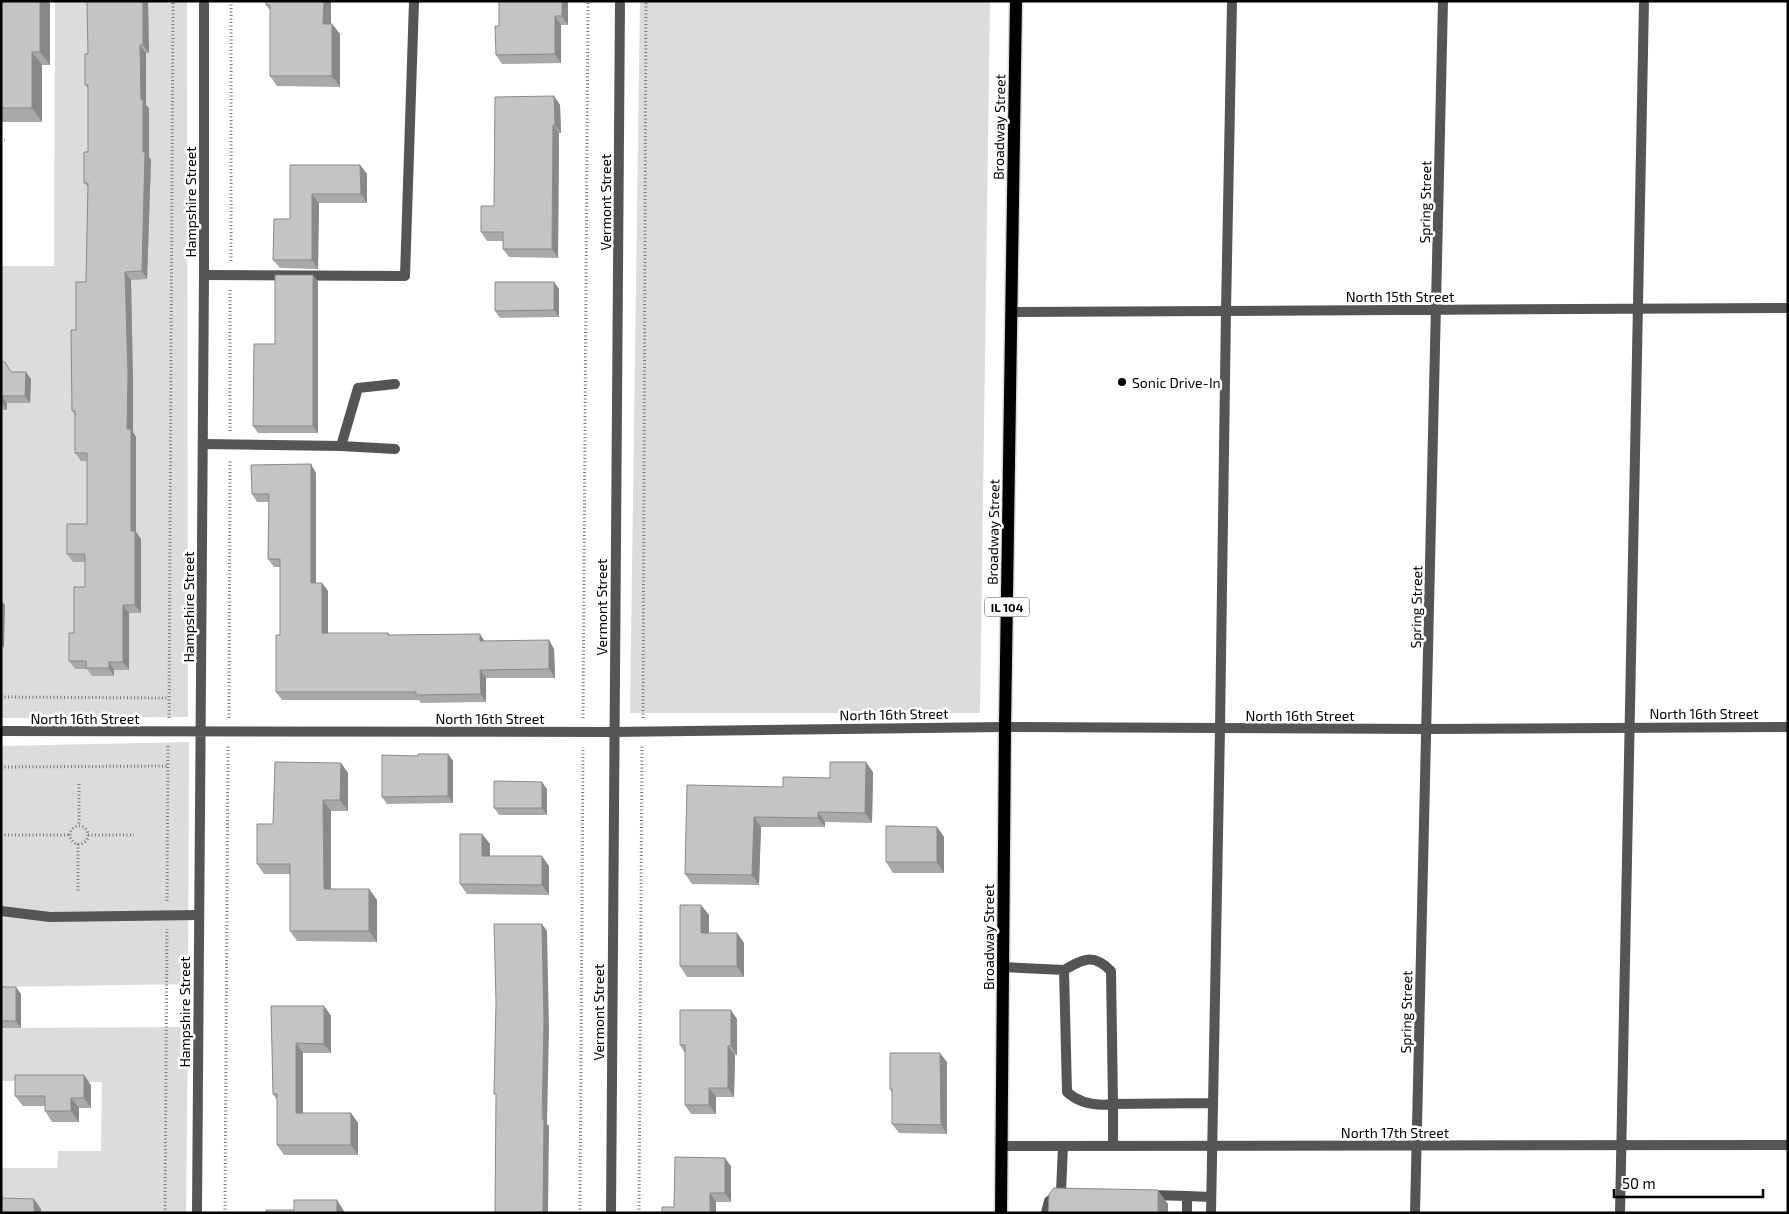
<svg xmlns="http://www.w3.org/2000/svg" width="1789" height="1214" font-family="'Exo 2',sans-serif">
<rect width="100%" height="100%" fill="#fff"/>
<!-- green -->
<path fill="#dcdcdc" d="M55,1H187L188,717L1,718V266H54Z
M640,1H990L980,713H630Z
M189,742L188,984L1,987V746Z
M188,1027L186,1213H1V1168H57L58,1151H101L102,1082L1,1081V1028Z"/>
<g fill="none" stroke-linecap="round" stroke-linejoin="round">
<!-- primary casing -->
<g stroke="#dbdbdb" stroke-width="15">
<path id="primary" d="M1001,1213L1005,727L1016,1"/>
</g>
<!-- path -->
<path stroke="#777" stroke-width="3" stroke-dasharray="1 2.5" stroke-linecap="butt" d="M1,140H5
M231,261V1
M230,431V289
M1,697L169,698
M169,718L173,1
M229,718L230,459
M583,718L588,1
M643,718L646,1
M1,767L168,766
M79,784V826
M70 835a9 9 0 1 1 18 0a9 9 0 1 1-18 0Z
M1,835H70
M88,835H134
M78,844V892
M167,901L168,744
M165,1213L167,929
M225,1213L228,744
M580,1213L583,747
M639,1213L642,744"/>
<!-- service -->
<path stroke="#555" stroke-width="10" d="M204,275L405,276L414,1
M203,444L341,446L395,449
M341,446L358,388L395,384
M1,911L50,917L198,915
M1003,967L1064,970L1067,1092C1080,1104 1096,1106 1113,1104V1146
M1064,970C1084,959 1093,953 1111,971L1113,1104L1213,1103
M1061,1192L1063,1146
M1150,1195L1187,1196V1213
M1187,1196L1211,1197
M1046,1213L1049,1201L1057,1196
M1211,1213L1220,728L1226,311L1232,1
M1620,1213L1644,1"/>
<!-- minor -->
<path stroke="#555" stroke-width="10" d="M1012,312L1788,308
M1,731L614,732L1005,727L1427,729L1788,727
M1002,1146L1788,1145
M197,1213L204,275V1
M611,1213L620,1
M1415,1213L1443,1"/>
<!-- primary -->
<use href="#primary" stroke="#000" stroke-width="12"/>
</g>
<!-- wall -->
<path fill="#a9a9a9" d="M1,1H50V65H42V122H1Z
M148,1L149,53H146V105L149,108V157L151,160L147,279L131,280L133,383V432L136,437V532L141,539V613H129V670H114V676H92L87,669H75L69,661L74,633L85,587V562H73L67,554L87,524V461H81L75,453V415L72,411L76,330L86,282L88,187L84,183L88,152V88L85,85L88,54Z
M266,1H331V24H332L340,34V87L277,86L270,76V10L266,5Z
M568,1V25H561V63L502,64L496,55L499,26Z
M554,96L560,105L561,133H559L558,258L509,257L503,249V241H487L481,232Z
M290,165H360L367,174V203H319L318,269L280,268L273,260L290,219Z
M313,275L318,282V433H258L253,426L275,344Z
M554,282L559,289V317L500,318L495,311Z
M1,362L12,372L31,379L30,403H7V410H1Z
M316,473V583H322L328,591V633H388L390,635L485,641L554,649L555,678H486V702L421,703L419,700H282L276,692L280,635V567H274L268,559L269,502H257L252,494Z
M448,754L453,761V803L387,804L382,797L418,756Z
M341,763L348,773V811H331V889H369L377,900V942L297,941L290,931V874H264L257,864L273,824Z
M873,772L872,823L825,822V827H761L759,885L692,884L685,874L783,787L830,778Z
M547,789V815H499L494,808Z
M937,827L944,837V873H893L886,862Z
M482,834L490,844V856L549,866V895L467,894L460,884Z
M701,905L709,915V933H737L744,943V977H687L680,966Z
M1,987L21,994V1028H1Z
M271,1006H324L331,1016V1053H303V1113H351L358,1123V1155H284L277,1145V1100L273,1094Z
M737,1019V1055H735L734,1097H716V1114H691L685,1105V1053L680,1045Z
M947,1062V1134L899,1133L892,1124V1093L890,1089Z
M91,1085V1108H79V1122H52L45,1111V1106H23L15,1096Z
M731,1166V1202H716V1213H662L674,1207Z"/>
<!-- shaded-wall -->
<path fill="#898989" d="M40,1H50V65L40,52Z
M143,1H148L149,53L143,45Z
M324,1H331V34L323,24Z
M562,1H568V25L562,16Z
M555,16L561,25V63L555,54Z
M332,24L340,34V87L332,76Z
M140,45L146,53V105L149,108V157L151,160L147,279L142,271Z
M32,52L42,65V122L32,108Z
M554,96L560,105L561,133L555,125Z
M553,125L559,133L558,258L552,249Z
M360,165L367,174V203L361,194Z
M312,194L319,203L318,269L312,260Z
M125,272L131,280L133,383V432L136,437V532L141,539V613L135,605L131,531L127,429Z
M313,275L318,282V433L313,426Z
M554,282L559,289V317L554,310Z
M26,372L31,379L30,403L25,396Z
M2,396L7,403V410L2,403Z
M311,464L316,473V591L311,583Z
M1,533L2,534V564H1Z
M322,583L328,591V641L322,633Z
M1,600L5,605L4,648L1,643Z
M123,605L129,613V670L123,662Z
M480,634L486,643L480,641Z
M549,640L554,649L555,678L549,669Z
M109,662L114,670V676L109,668Z
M480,670L486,678V702L481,694Z
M448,754L453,761V803L448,796Z
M866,762L873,772L872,823L865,813Z
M341,763L348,773V811L340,800Z
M542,782L547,789V815L542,808Z
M323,800L331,811V899L324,889Z
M818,812L825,822V827L818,818Z
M754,817L761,827L759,885L752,875Z
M937,827L944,837V873L937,862Z
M482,834L490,844V866L482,856Z
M542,856L549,866V895L542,885Z
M369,889L377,900V942L369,931Z
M701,905L709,915V943L701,933Z
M542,924L547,931L549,1029L547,1124L549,1126L548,1213H543Z
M737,933L744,943V977L737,966Z
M16,987L21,994V1028L16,1021Z
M324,1006L331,1016V1053L324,1044Z
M731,1010L737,1019V1055L731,1046Z
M296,1043L303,1053V1123L296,1113Z
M728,1046L735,1055L734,1097L728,1088Z
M940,1053L947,1062V1134L941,1125Z
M84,1075L91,1085V1108L84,1098Z
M709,1088L716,1097V1114L709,1105Z
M71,1098L79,1108V1122L71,1111Z
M351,1113L358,1123V1155L351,1145Z
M725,1158L731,1166V1202L725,1193Z
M1158,1190L1168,1204V1213H1158Z
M710,1193L716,1202V1213H710Z
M34,1199L41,1209V1213H34Z
M337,1200L344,1211V1213H337Z"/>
<!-- building -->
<path fill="#c4c4c4" stroke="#898989" d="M1,1H40V52H32V108H1Z
M87,1H143V45H140L141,100H143V152H145L142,271L125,272L128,375L127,429H131V531H135V605H123V662H109V668H86V661H69V633H74V587H85V554H67V524H87V453H75V411H72L71,330H76V282H86L88,183H84V152H88V85H85V54H88Z
M266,1H324L323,24H332V76H270V5H266Z
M499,1H562V16H555V54L496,55L495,26H499Z
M554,96L555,125H553L552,249H503V232H481V206H494L495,97Z
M290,165H360L361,194H312V260H273L274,219H290Z
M275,275H313V426H253L254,344H275Z
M495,282H554V310L495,311Z
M1,362H5L11,372H26L25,396H2V403H1Z
M311,464V583H322V633H388V635L480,634V641L549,640V669L480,670L481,694L416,695V692H276V635H280V559H268L269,494H252L251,465Z
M418,754H448V796L382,797V755L418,756Z
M275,762L341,763L340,800H323L324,889H369V931H290V864H257V824H273Z
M830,762H866L865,813L818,812V818L754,817L752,875L685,874L687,785L783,787V777L830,778Z
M494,781L542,782V808H494Z
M886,826L937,827V862H886Z
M460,834H482V856H542V885L460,884Z
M680,905H701V933H737V966H680Z
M494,924H542L544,1022L542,1119H544L543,1213H495L496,1094H494L496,1002Z
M1,987H16V1021H1Z
M271,1006H324V1044L296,1043V1113H351V1145H277V1094H273Z
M680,1010H731V1046H728V1088H709V1105H685V1045H680Z
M890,1053H940L941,1125L892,1124V1089H890Z
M15,1075H84V1098H71V1111H45V1096H15Z
M675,1157L725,1158V1193H710V1213H662V1207H674Z
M1054,1188L1158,1190V1213H1048L1049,1194Z
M1,1198L34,1199V1213H1Z
M294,1200H337V1213H266V1210H294Z"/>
<!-- markers -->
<circle fill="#000" stroke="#fff" stroke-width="2" cx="1122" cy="382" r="5"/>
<g text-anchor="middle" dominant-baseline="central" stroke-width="5" stroke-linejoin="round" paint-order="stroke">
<!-- shield labels -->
<rect fill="#fff" stroke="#4c4c4c" stroke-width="1" x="984.5" y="597.5" width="45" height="19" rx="4"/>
<g font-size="12" font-weight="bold" fill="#000">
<text x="1007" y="607">IL 104</text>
</g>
<!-- street labels -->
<g font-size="14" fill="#000" stroke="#fff">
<text transform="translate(999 127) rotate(-89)">Broadway Street</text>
<text transform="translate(190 202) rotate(-90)">Hampshire Street</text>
<text transform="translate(605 202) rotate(-90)">Vermont Street</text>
<text transform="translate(1425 202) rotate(-89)">Spring Street</text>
<text x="1400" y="296">North 15th Street</text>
<text transform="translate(993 532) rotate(-89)">Broadway Street</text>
<text transform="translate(188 607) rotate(-90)">Hampshire Street</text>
<text transform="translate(601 607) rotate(-90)">Vermont Street</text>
<text transform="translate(1416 607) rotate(-89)">Spring Street</text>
<text x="1704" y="713">North 16th Street</text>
<text transform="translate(894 714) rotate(-1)">North 16th Street</text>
<text x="1300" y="715">North 16th Street</text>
<text x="85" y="718">North 16th Street</text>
<text x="490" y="718">North 16th Street</text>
<text transform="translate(988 937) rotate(-90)">Broadway Street</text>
<text transform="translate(184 1012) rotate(-90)">Hampshire Street</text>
<text transform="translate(598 1012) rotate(-90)">Vermont Street</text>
<text transform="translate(1406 1012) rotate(-89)">Spring Street</text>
<text x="1395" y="1132">North 17th Street</text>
</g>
<!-- poi labels -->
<g font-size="14" fill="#000" stroke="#fff" text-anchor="start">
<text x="1132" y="382">Sonic Drive-In</text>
</g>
</g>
<!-- border -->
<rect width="1789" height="1214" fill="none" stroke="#000000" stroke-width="5"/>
<!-- scale -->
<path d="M1614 1189v8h149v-8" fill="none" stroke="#000000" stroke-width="2.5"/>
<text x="1622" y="1189" font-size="15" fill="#000000" stroke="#ffffff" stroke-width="4" paint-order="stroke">50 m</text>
</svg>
